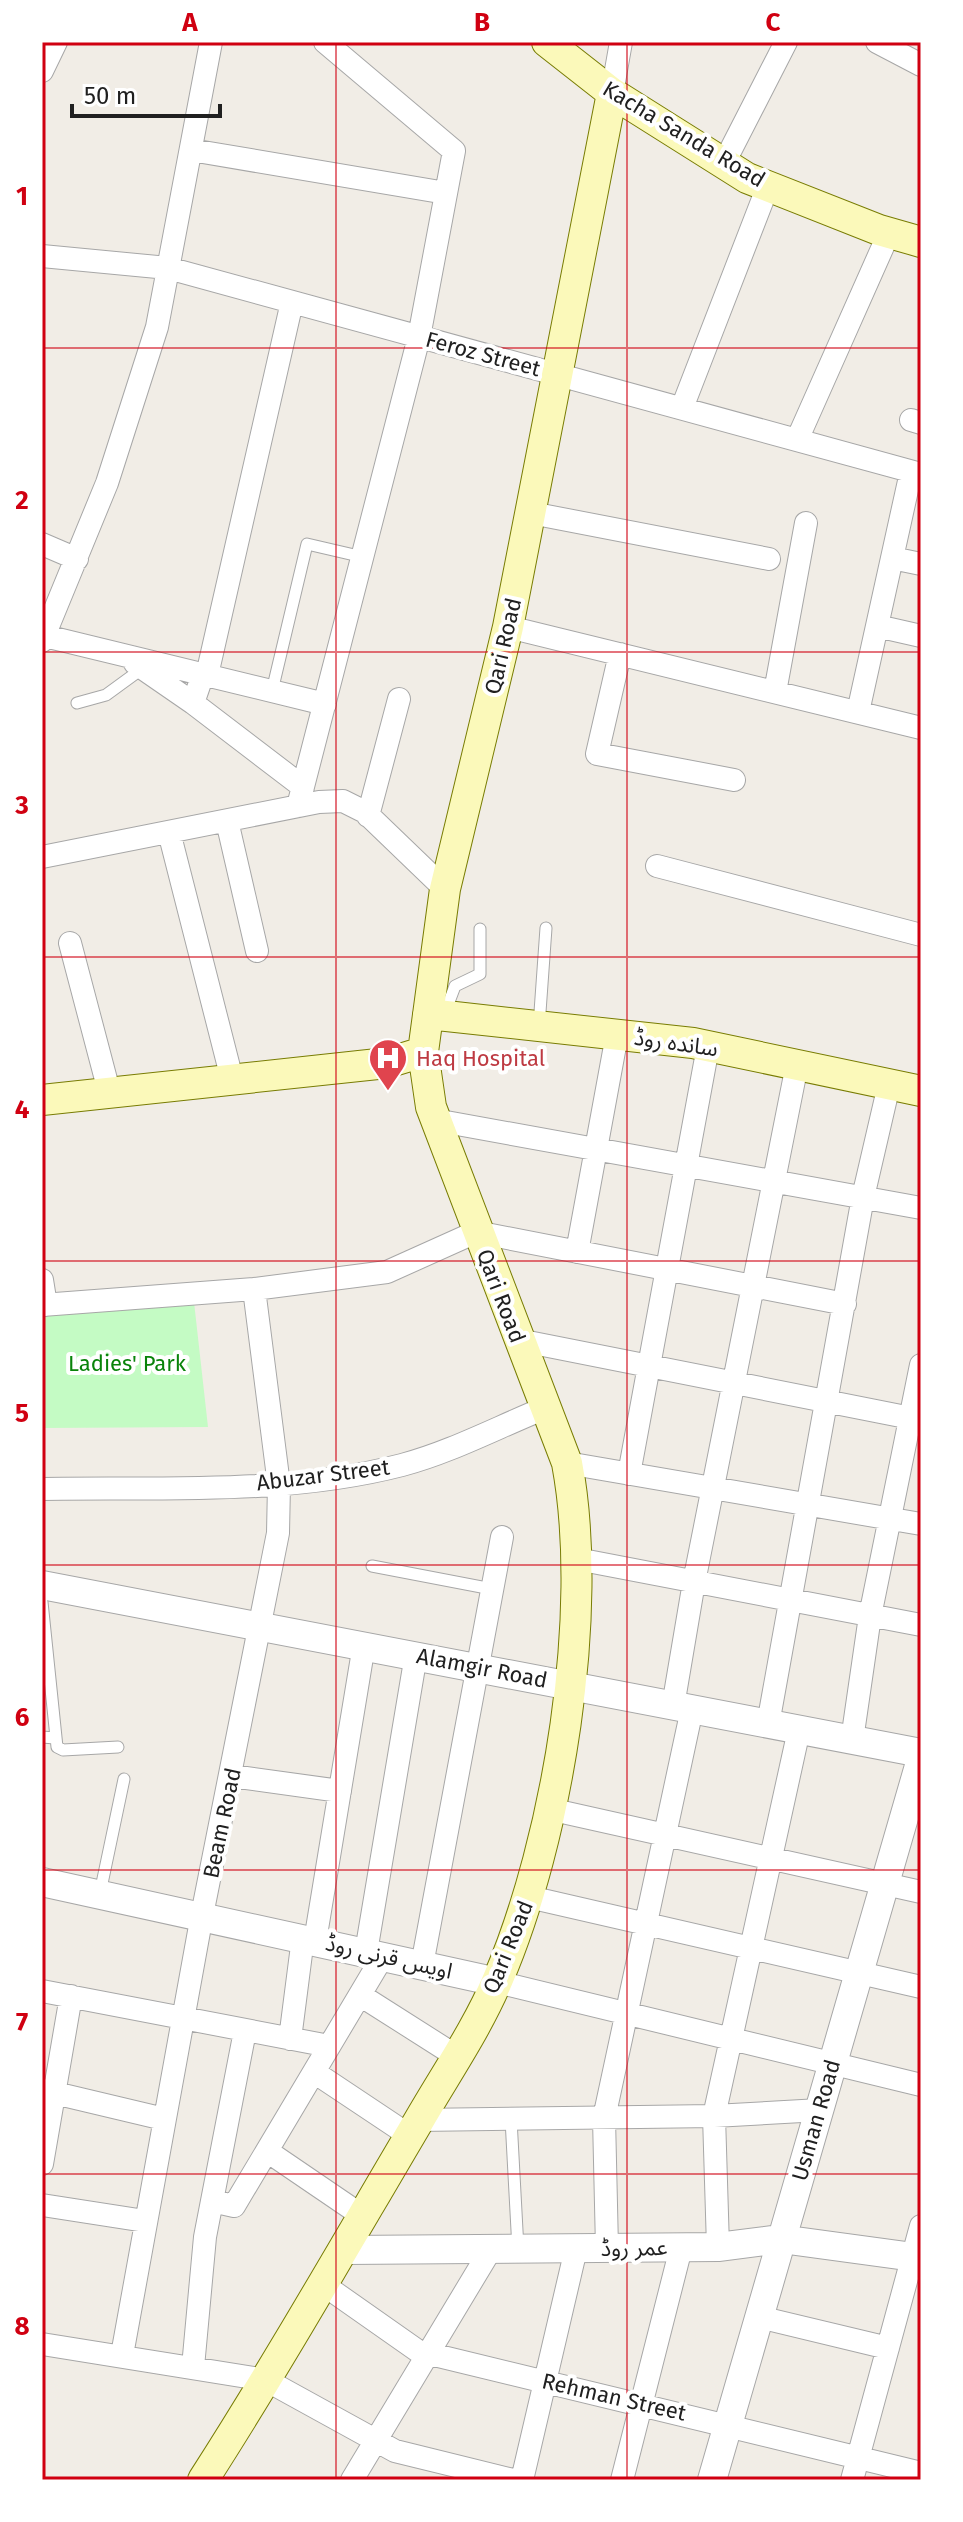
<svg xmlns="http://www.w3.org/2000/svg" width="963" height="2522" font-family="'Fira Sans','Noto Sans Arabic',sans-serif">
<rect width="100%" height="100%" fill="#f1ede6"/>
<!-- park -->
<path fill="#c4fbc4" d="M193,1293L208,1427L42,1428V1305Z"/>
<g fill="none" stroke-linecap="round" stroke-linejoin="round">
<!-- service casing -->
<g stroke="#a7a7a7" stroke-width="13">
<path id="service" d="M272,691L307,544L363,557
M77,703L106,695L143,668
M444,1015L455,986L480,974V929
M539,1026L546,928
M372,1566L492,1589
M42,1602L57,1747L63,1750L118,1747
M42,1737L55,1738
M100,1893L124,1779
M511,2119L518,2249"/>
</g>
<!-- minor casing -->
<g stroke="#a7a7a7" stroke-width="24">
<path id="minor" d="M877,42L921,65
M42,71L56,42
M612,93L621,42
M191,150L446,193
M725,161L786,42
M42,256L168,268L921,474
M682,408L768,186
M911,420L921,423
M797,440L889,233
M531,513L769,559
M42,544L77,559
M892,558L921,564
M877,626L921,636
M508,627L921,728
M45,636L325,704
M42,641L107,483L157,327L211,42
M620,654L597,754L734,780
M135,663L193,703
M203,674L193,703L303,787
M207,675L292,302
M775,692L806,523
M858,712L911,472
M298,806L419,337L454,151L325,42
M368,816L399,699
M227,821L257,951
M169,832L232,1079
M42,857L319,802L343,801L365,812L445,889
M657,866L921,935
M70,943L109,1091
M435,1120L921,1208
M577,1252L617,1035
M42,1280L46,1305
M42,1305L254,1289L387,1272L476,1232L845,1304
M518,1340L921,1420
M567,1463L921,1524
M629,1474L708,1047
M42,1489C161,1487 286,1495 402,1465C451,1452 498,1427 545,1408
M577,1559L921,1625
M673,1706L694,1582L797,1065
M768,1724L863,1197L889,1085
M852,1740L870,1616L921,1365
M232,1776L340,1791
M549,1809L921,1892
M529,1897L921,1987
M315,1941L364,1645
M366,1952L416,1655
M422,1965L502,1537
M497,1982L921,2085
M42,1991L329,2046
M360,1995L456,2056
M290,2039L303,1938
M314,2072L410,2136
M42,2090L164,2119
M418,2120L714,2116L820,2110
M267,2151L364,2217
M42,2164L71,1996
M212,2201L234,2206L383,1956
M42,2205L145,2221
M718,2247L714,2116L799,1730
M607,2248L604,2118L692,1709
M324,2285L418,2351L921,2473
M759,2317L888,2348
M42,2344L266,2380L395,2451L513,2480
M122,2355L202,1915L278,1533L279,1485L254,1289
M193,2367L205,2237L245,2031
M352,2480L491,2249
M522,2480L576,2249
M622,2480L681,2248
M852,2480L921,2226"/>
</g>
<!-- tertiary casing -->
<g stroke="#a7a7a7" stroke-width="30">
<path id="tertiary" d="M42,1585L921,1753
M42,1882L497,1982
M345,2250L718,2247L781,2239L921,2258
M712,2480L921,1759"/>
</g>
<!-- secondary casing -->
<g stroke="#787c03" stroke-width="32">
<path id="secondary" d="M547,42L612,93L747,178L879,230L921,242
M428,1014L693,1043L921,1091
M42,1100L387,1063L423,1052
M203,2480C278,2363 347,2242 418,2122C445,2075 477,2029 498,1979C558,1839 595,1613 567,1463L431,1107L423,1052L445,889L508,627L612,93"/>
</g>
<!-- service -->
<use href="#service" stroke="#fff" stroke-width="11"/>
<!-- minor -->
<use href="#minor" stroke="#fff" stroke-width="22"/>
<!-- tertiary -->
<use href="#tertiary" stroke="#fff" stroke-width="28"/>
<!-- secondary -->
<use href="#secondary" stroke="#fbf9ba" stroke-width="30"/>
</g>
<!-- grid -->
<path fill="none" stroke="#d00011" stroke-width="2" stroke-opacity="0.55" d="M336,42V2480M627,42V2480M42,348H921M42,652H921M42,957H921M42,1261H921M42,1565H921M42,1870H921M42,2174H921"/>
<!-- icons -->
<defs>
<g id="hospital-pin" transform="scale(2)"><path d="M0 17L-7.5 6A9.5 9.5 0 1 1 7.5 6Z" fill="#e0444e" stroke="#fff"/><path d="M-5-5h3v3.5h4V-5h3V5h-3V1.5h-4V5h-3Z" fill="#fff"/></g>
</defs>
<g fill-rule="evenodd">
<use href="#hospital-pin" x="388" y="1058"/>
</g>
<g text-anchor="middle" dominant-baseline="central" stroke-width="8" stroke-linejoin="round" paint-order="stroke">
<!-- street labels -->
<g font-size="22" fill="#202020" stroke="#fff">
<text transform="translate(684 134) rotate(31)">Kacha Sanda Road</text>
<text transform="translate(483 354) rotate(15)">Feroz Street</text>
<text transform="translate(503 646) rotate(-77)">Qari Road</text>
<text transform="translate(676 1043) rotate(8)">ساندہ روڈ</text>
<text transform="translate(501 1296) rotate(69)">Qari Road</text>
<text transform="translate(323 1475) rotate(-7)">Abuzar Street</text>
<text transform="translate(482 1668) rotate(11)">Alamgir Road</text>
<text transform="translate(222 1823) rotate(-78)">Beam Road</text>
<text transform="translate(508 1947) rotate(-68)">Qari Road</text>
<text transform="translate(389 1957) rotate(13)">اویس قرنی روڈ</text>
<text transform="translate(816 2120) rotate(-74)">Usman Road</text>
<text transform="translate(634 2248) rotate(-1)">عمر روڈ</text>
<text transform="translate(614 2397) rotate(13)">Rehman Street</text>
</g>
<!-- health labels -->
<g font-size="22" fill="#be3a42" stroke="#fff" text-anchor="start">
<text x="416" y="1058">Haq Hospital</text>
</g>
<!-- park labels -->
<g font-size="22" fill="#09830a" stroke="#fff">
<text x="127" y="1363">Ladies' Park</text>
</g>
</g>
<!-- border -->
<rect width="963" height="2522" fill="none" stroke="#ffffff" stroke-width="88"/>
<!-- scale -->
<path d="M72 104v12h148v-12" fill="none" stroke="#202020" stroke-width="4"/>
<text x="84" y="104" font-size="24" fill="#202020" stroke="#ffffff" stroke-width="6" paint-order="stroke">50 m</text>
<rect x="44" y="44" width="875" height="2434" fill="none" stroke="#d00011" stroke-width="3"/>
<g font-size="26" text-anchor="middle" font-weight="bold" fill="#d00011">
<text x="190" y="31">A</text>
<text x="482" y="31">B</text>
<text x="773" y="31">C</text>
<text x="22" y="205">1</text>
<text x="22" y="509">2</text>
<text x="22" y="814">3</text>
<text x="22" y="1118">4</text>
<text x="22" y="1422">5</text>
<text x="22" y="1726">6</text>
<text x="22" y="2031">7</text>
<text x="22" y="2335">8</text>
</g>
</svg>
